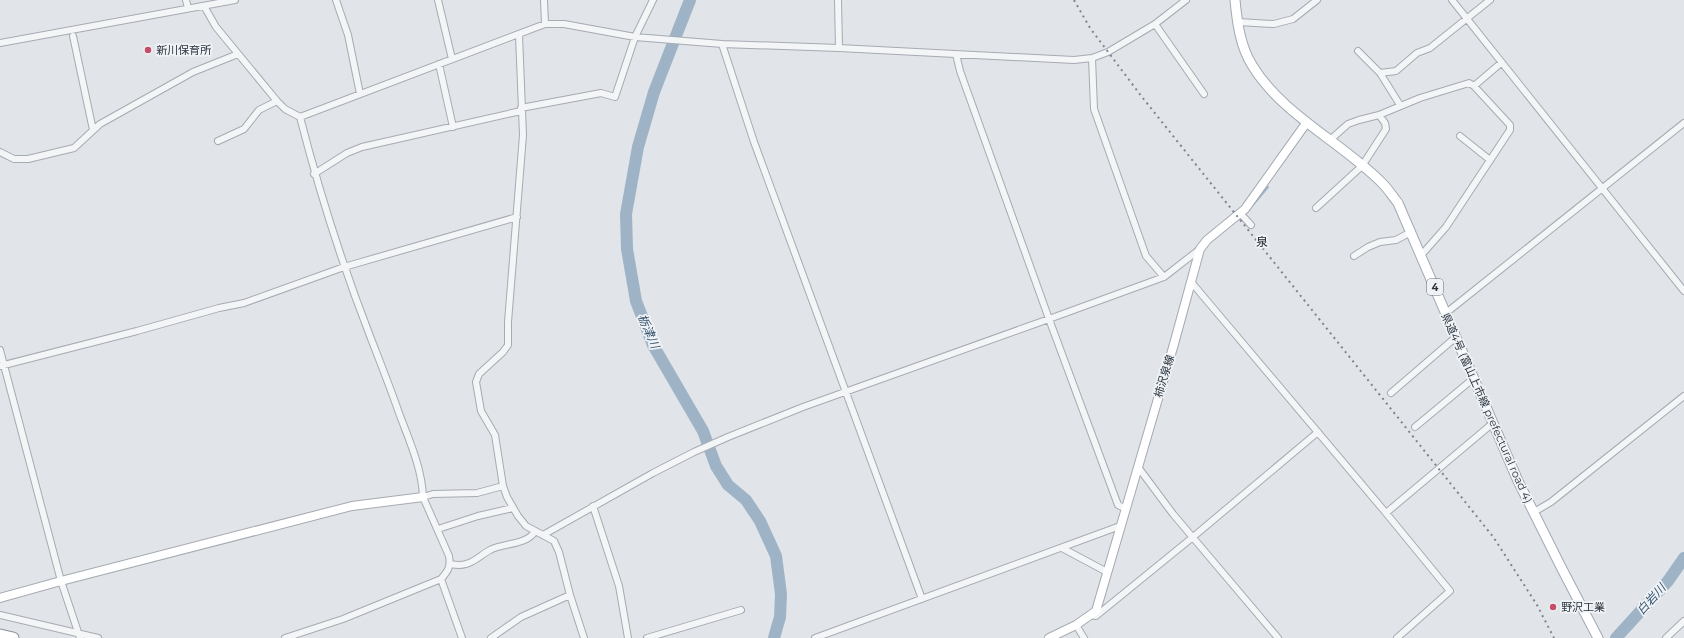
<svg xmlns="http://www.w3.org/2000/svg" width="1684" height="638" font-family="Montserrat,'Noto Sans JP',sans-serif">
<rect width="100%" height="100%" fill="#e1e4e8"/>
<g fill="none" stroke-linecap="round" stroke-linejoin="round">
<!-- stream -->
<path stroke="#9eb4c6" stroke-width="2" d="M1252,206L1268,187"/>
<!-- river -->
<path stroke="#9eb4c6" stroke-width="12" d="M690,0L654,92L638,147L626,214L627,249L636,301L653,345L703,431L716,466L728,485L746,500L760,521L776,556L781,594L780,617L774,638
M1616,638L1668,581L1684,558"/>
<!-- street casing -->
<g stroke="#a6abb2" stroke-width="8">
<path id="street" d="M186,0L188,8
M336,0L348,35L360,94
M438,0L452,59
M544,0L545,24
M838,0L839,48
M1452,0L1684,291
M204,6L216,27L277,101L285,109L300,117C319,191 342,264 370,336C380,362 390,387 399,413C409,440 422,468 423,497L449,556C451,567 448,571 441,579L343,619L285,638
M1238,22L1274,24L1293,19L1317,0
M1155,24L1204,94
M519,35L523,135L508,322V345L503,352L479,374L476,382L481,411L495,435L503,486L507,497L518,516L526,526L554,541L559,552L570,595L584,638
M73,36L93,130
M0,43L235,0
M722,44L754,142L922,599
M1358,51L1380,73L1400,105
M956,54L960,71L1049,319L1118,505L1126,509
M1092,58L1094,109L1146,256L1164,277
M439,64L453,127
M1380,73L1396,71L1417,53L1430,48L1490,0
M521,108L601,93L615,97L635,37L653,0
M300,117L545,24H564L635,37L722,44L839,48L1074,60L1092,58L1108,52L1155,24L1186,0
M1460,136L1490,160
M1330,140L1348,124L1359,120L1379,115L1420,98L1469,83L1474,86L1501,63
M218,141L244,129L259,110L277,101
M0,152L14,159H28L74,148L100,124L193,72L238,54
M314,174L347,153L362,147L521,111
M1316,208L1362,166L1386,129L1385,123L1379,115
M1240,213L1251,225
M1420,253L1424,252L1446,227L1510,130V125L1474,86
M1354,256L1368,247L1380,242L1396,240L1411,232
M1192,283L1386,513L1450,591L1397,638
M1446,313L1684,123
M0,350L61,581L80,638
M0,366L137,331L219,308L244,303L344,267L517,217
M1391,393L1456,337
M1415,427L1474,378
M1138,467L1173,514L1278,638
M423,497L433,494L477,493L503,486
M593,506L619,586L628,638
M1534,512L1551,502L1684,396
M1386,513L1493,423
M438,529L478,516L513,508
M543,535L653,473L694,452L728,437L803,407L1049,319L1164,277L1200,249
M1062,548L1107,572
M450,564C456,565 460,566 466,564C475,562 482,554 490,550C503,543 528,545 535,531
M441,579L462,638
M0,615L98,638
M1091,615L1096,616L1193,537L1318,432
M1076,625L1084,638
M491,638L521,617L570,595
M647,638L741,610
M815,638L1120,526
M1666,638L1684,621"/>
</g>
<!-- secondary casing -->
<g stroke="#a6abb2" stroke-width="10">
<path id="secondary" d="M0,598L61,581L352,506L423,497
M1049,638L1076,625L1096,611L1174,344L1200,249L1207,240L1245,209L1307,122"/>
</g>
<!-- primary casing -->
<g stroke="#a1a9b3" stroke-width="11">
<path id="primary" d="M1235,0C1237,21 1240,46 1252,65C1281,114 1343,143 1383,184C1389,190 1393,197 1398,203L1518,481L1561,567L1598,638"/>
</g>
<!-- highway casing -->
<g stroke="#89939e" stroke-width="13">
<path id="highway" d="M0,635L13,638"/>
</g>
<!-- street -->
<use href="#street" stroke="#f3f5f7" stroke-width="6"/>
<!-- secondary -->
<use href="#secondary" stroke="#fff" stroke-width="8"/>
<!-- primary -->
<use href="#primary" stroke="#fff" stroke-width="9"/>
<!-- highway -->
<use href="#highway" stroke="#fff" stroke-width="11"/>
<!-- rail -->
<path stroke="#7b8591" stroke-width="2" stroke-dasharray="2 4" stroke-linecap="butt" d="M1074,0L1090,28L1142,97L1494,538L1537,605L1554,638"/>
</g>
<!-- markers -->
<g fill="#c64d68" stroke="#f0f3f6" stroke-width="1.5">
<circle cx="148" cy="50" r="4"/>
<circle cx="1553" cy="607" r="4"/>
</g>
<g text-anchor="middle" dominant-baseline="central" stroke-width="3.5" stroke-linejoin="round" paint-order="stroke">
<!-- shield labels -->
<rect fill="#f0f3f6" stroke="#656d76" stroke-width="1" x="1427" y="279" width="16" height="16" rx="3"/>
<g font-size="10" font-weight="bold" fill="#2a333f">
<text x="1435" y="287">4</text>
</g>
<!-- poi labels -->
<g font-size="11" fill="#2a333f" stroke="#f0f3f6" text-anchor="start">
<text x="156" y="50">新川保育所</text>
<text x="1561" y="607">野沢工業</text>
</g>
<!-- street labels -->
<g font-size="11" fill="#2a333f" stroke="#f0f3f6">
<text transform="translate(1164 376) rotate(-73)">柿沢泉線</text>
<text transform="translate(1487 408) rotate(66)">県道4号 (富山上市線 prefectural road 4)</text>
</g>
<!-- neighbourhood labels -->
<g font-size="12" fill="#1c2430" stroke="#f0f3f6">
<text x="1262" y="241">泉</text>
</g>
<!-- water labels -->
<g font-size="12" font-style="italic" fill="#375470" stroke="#f0f3f6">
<text transform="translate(649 331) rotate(67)">栃津川</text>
<text transform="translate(1651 599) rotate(-48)">白岩川</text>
</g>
</g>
</svg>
